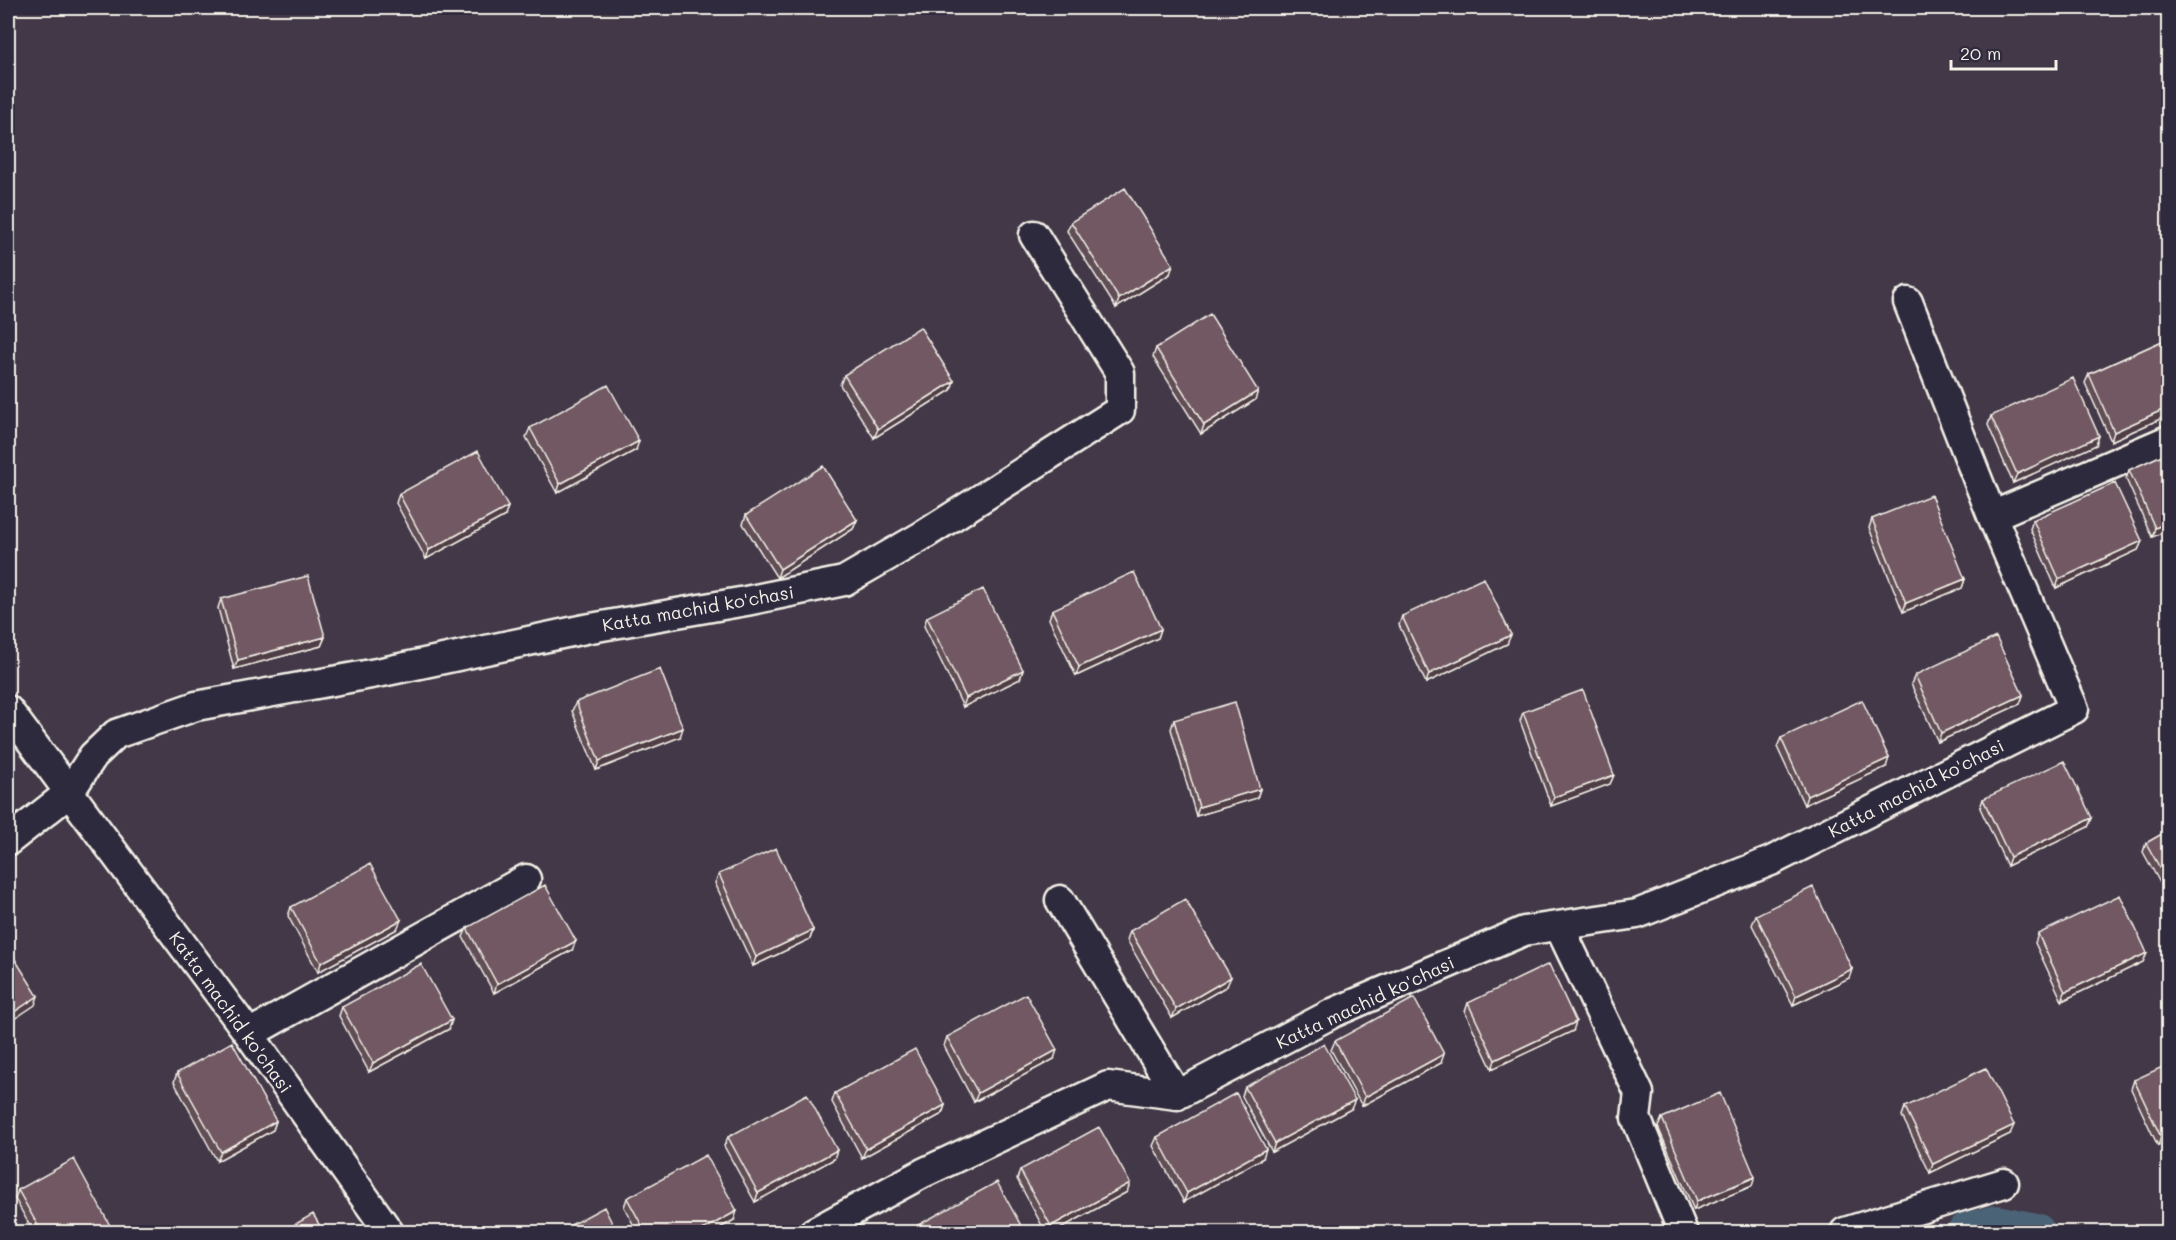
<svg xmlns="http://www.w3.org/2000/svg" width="2176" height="1240" font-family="Mali,sans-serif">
<rect width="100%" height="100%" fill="#433848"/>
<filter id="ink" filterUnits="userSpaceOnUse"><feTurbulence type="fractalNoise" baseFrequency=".0167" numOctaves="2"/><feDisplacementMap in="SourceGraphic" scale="12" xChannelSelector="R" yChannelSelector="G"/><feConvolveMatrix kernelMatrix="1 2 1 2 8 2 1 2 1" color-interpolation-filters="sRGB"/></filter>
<g filter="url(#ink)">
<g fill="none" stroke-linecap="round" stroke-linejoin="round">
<!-- canal -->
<path stroke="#4c6377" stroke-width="38" d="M1966,1232L1997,1224L2036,1232"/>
<!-- minor casing -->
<g stroke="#f4f1e8" stroke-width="33">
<path id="minor" d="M1908,302L1992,516
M8,710L249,1034L389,1232
M8,841L69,793L93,756L116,734L196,706L382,672L585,629L746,601L844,581L922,536L1120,410V373L1034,235
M1060,900L1177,1095
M1559,926L1639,1093L1636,1118L1683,1232
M249,1034L526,879
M814,1232L923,1173L1108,1086L1177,1095L1335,1012L1524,931L1637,914L1771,861L2074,709L1992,516L2168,440
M1845,1232L2004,1183"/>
</g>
<!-- minor -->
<use href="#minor" stroke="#2f2a3d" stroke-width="28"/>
</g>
<!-- wall -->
<path fill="#614d55" stroke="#f4f1e8" stroke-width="1.5" d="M1071,222L1170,274L1116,308L1067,231Z
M2169,338V415L2111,441L2085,383L2089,374Z
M1156,348L1255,400L1201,434L1153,357Z
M844,375L951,390L874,438L840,385Z
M1991,416L2096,445L2013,483L1988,425Z
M530,428L636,450L557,493L526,437Z
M2169,452V530L2152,537L2126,479L2129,470Z
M399,494L505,516L426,559L396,503Z
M746,515L857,520L853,529L777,578L743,524Z
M1872,519L1965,579L1962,588L1903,612L1869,528Z
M2033,520L2142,541L2138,550L2056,588L2030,529Z
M221,599L325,637L321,646L234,669L218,608Z
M1052,610L1161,629L1158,638L1076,676L1049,619Z
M1402,616L1507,644L1426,683L1399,625Z
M927,617L1023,670L1020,679L963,707L924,626Z
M1915,675L2023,695L2020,704L1938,742L1911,684Z
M576,702L680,737L596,770L572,711Z
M1523,712L1614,775L1610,784L1551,806L1520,721Z
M1174,720L1260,789L1257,798L1196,816L1171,729Z
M1781,738L1886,767L1804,805L1777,747Z
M1983,799L2092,818L2088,827L2007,866L1980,808Z
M2169,830V899L2143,852L2146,843Z
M719,874L813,930L810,939L753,966L715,883Z
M291,907L397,929L318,972L288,916Z
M1756,915L1852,969L1849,978L1793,1005L1752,925Z
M467,928L572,950L494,993L463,937Z
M1130,931L1227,986L1172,1018L1127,940Z
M2038,934L2147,953L2143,962L2062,1001L2035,943Z
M1468,1003L1573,1031L1492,1069L1465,1012Z
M342,1007L449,1029L369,1072L339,1016Z
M947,1037L1054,1059L974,1102L944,1046Z
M1335,1041L1441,1063L1362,1106L1331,1050Z
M177,1073L276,1121L273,1130L217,1161L174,1082Z
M2134,1080L2169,1141L2158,1146L2131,1089Z
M1245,1087L1351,1109L1272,1152L1242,1096Z
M835,1093L945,1105L942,1114L862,1158L832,1102Z
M1905,1107L2010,1134L1930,1173L1902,1116Z
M1662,1118L1752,1186L1694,1210L1658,1127Z
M728,1137L834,1159L755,1202L724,1146Z
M1157,1137L1263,1158L1184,1202L1153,1146Z
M1020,1170L1127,1192L1052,1233H1046L1017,1179Z
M18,1190L114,1233H34L15,1199Z
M627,1198L734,1220L711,1233H638L624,1207Z
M918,1225L1025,1233H915Z"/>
<!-- shaded-wall -->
<path fill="#4f3e45" stroke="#f4f1e8" stroke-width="1.5" d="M1173,265L1170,274L1116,308L1119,299Z
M954,381L951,390L874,438L878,429Z
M1258,391L1255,400L1201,434L1204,425Z
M2169,407V415L2111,441L2114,432Z
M2099,436L2096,445L2013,483L2017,474Z
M639,441L636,450L557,493L560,484Z
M508,507L505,516L426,559L429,550Z
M857,520L853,529L777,578L780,569Z
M2169,522V530L2152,537L2155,528Z
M2142,541L2138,550L2056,588L2059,579Z
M1965,579L1962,588L1903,612L1906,603Z
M1161,629L1158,638L1076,676L1079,667Z
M1511,635L1507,644L1426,683L1429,674Z
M325,637L321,646L234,669L238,660Z
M1023,670L1020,679L963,707L966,698Z
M2023,695L2020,704L1938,742L1941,733Z
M683,728L680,737L596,770L599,761Z
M1889,758L1886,767L1804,805L1807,796Z
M1614,775L1610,784L1551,806L1554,797Z
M1260,789L1257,798L1196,816L1199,807Z
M2092,818L2088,827L2007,866L2010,857Z
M401,920L397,929L318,972L321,963Z
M813,930L810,939L753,966L756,957Z
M576,941L572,950L494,993L497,984Z
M2147,953L2143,962L2062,1001L2065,992Z
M1852,969L1849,978L1793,1005L1796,996Z
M1231,977L1227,986L1172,1018L1176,1009Z
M38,996L35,1005L8,1023V1016Z
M452,1020L449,1029L369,1072L373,1063Z
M1576,1022L1573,1031L1492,1069L1495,1060Z
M1057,1050L1054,1059L974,1102L978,1093Z
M1444,1054L1441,1063L1362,1106L1365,1097Z
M1355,1100L1351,1109L1272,1152L1275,1143Z
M945,1105L942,1114L862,1158L866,1149Z
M276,1121L273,1130L217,1161L221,1152Z
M2014,1125L2010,1134L1930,1173L1933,1164Z
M2169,1134V1141L2158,1146L2161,1137Z
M1266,1149L1263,1158L1184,1202L1187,1193Z
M837,1150L834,1159L755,1202L758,1193Z
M1755,1177L1752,1186L1694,1210L1697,1201Z
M1130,1183L1127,1192L1052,1233H1048L1051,1226Z
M737,1211L734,1220L711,1233H697Z"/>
<!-- building -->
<path fill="#715963" stroke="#f4f1e8" stroke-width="1.5" d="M1125,188L1173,265L1119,299L1071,222Z
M1210,314L1258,391L1204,425L1156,348Z
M920,327L954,381L878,429L844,375Z
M2169,338V407L2114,432L2089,374Z
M2073,378L2099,436L2017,474L1991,416Z
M608,385L639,441L560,484L530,428Z
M478,451L508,507L429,550L399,494Z
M2169,452V522L2155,528L2129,470Z
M823,466L857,520L780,569L746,515Z
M2115,483L2142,541L2059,579L2033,520Z
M1931,495L1965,579L1906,603L1872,519Z
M1134,572L1161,629L1079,667L1052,610Z
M308,576L325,637L238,660L221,599Z
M1484,578L1511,635L1429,674L1402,616Z
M983,589L1023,670L966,698L927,617Z
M1996,637L2023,695L1941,733L1915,675Z
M660,669L683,728L599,761L576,702Z
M1583,690L1614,775L1554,797L1523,712Z
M1862,700L1889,758L1807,796L1781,738Z
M1235,702L1260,789L1199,807L1174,720Z
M2064,761L2092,818L2010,857L1983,799Z
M2169,830V884L2146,843Z
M776,848L813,930L756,957L719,874Z
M370,864L401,920L321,963L291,907Z
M545,885L576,941L497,984L467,928Z
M1813,887L1852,969L1796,996L1756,915Z
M2120,895L2147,953L2065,992L2038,934Z
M1185,899L1231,977L1176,1009L1130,931Z
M8,948L38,996L8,1016Z
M421,964L452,1020L373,1063L342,1007Z
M1549,964L1576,1022L1495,1060L1468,1003Z
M1026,994L1057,1050L978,1093L947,1037Z
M1414,998L1444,1054L1365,1097L1335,1041Z
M232,1042L276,1121L221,1152L177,1073Z
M1324,1044L1355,1100L1275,1143L1245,1087Z
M915,1049L945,1105L866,1149L835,1093Z
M2169,1064V1134L2161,1137L2134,1080Z
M1986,1068L2014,1125L1933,1164L1905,1107Z
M1236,1093L1266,1149L1187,1193L1157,1137Z
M1720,1093L1755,1177L1697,1201L1662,1118Z
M807,1094L837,1150L758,1193L728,1137Z
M1099,1127L1130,1183L1051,1226L1020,1170Z
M706,1155L737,1211L697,1233H646L627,1198Z
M74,1159L114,1233H42L18,1190Z
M997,1182L1025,1233H922L918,1225Z
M604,1207L617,1233H556Z
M313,1214L324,1233H280Z"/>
</g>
<g text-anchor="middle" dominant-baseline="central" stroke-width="5" stroke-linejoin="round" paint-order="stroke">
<!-- street labels -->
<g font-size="18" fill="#f4f1e8" stroke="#2f2a3d">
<text transform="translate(698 608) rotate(-10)">Katta machid ko'chasi</text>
<text transform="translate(1916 788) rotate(-27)">Katta machid ko'chasi</text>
<text transform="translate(1365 1002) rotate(-25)">Katta machid ko'chasi</text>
<text transform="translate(231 1012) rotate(54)">Katta machid ko'chasi</text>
</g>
</g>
<!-- margin -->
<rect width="2176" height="1240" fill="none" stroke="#2f2a3d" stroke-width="30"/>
<rect x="15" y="15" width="2146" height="1210" fill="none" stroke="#f4f1e8" stroke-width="2" filter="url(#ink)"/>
<!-- scale -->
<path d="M1951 60v9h105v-9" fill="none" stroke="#f4f1e8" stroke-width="3"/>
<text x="1960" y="60" font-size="18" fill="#f4f1e8" stroke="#2f2a3d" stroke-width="4.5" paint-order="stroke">20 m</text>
</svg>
